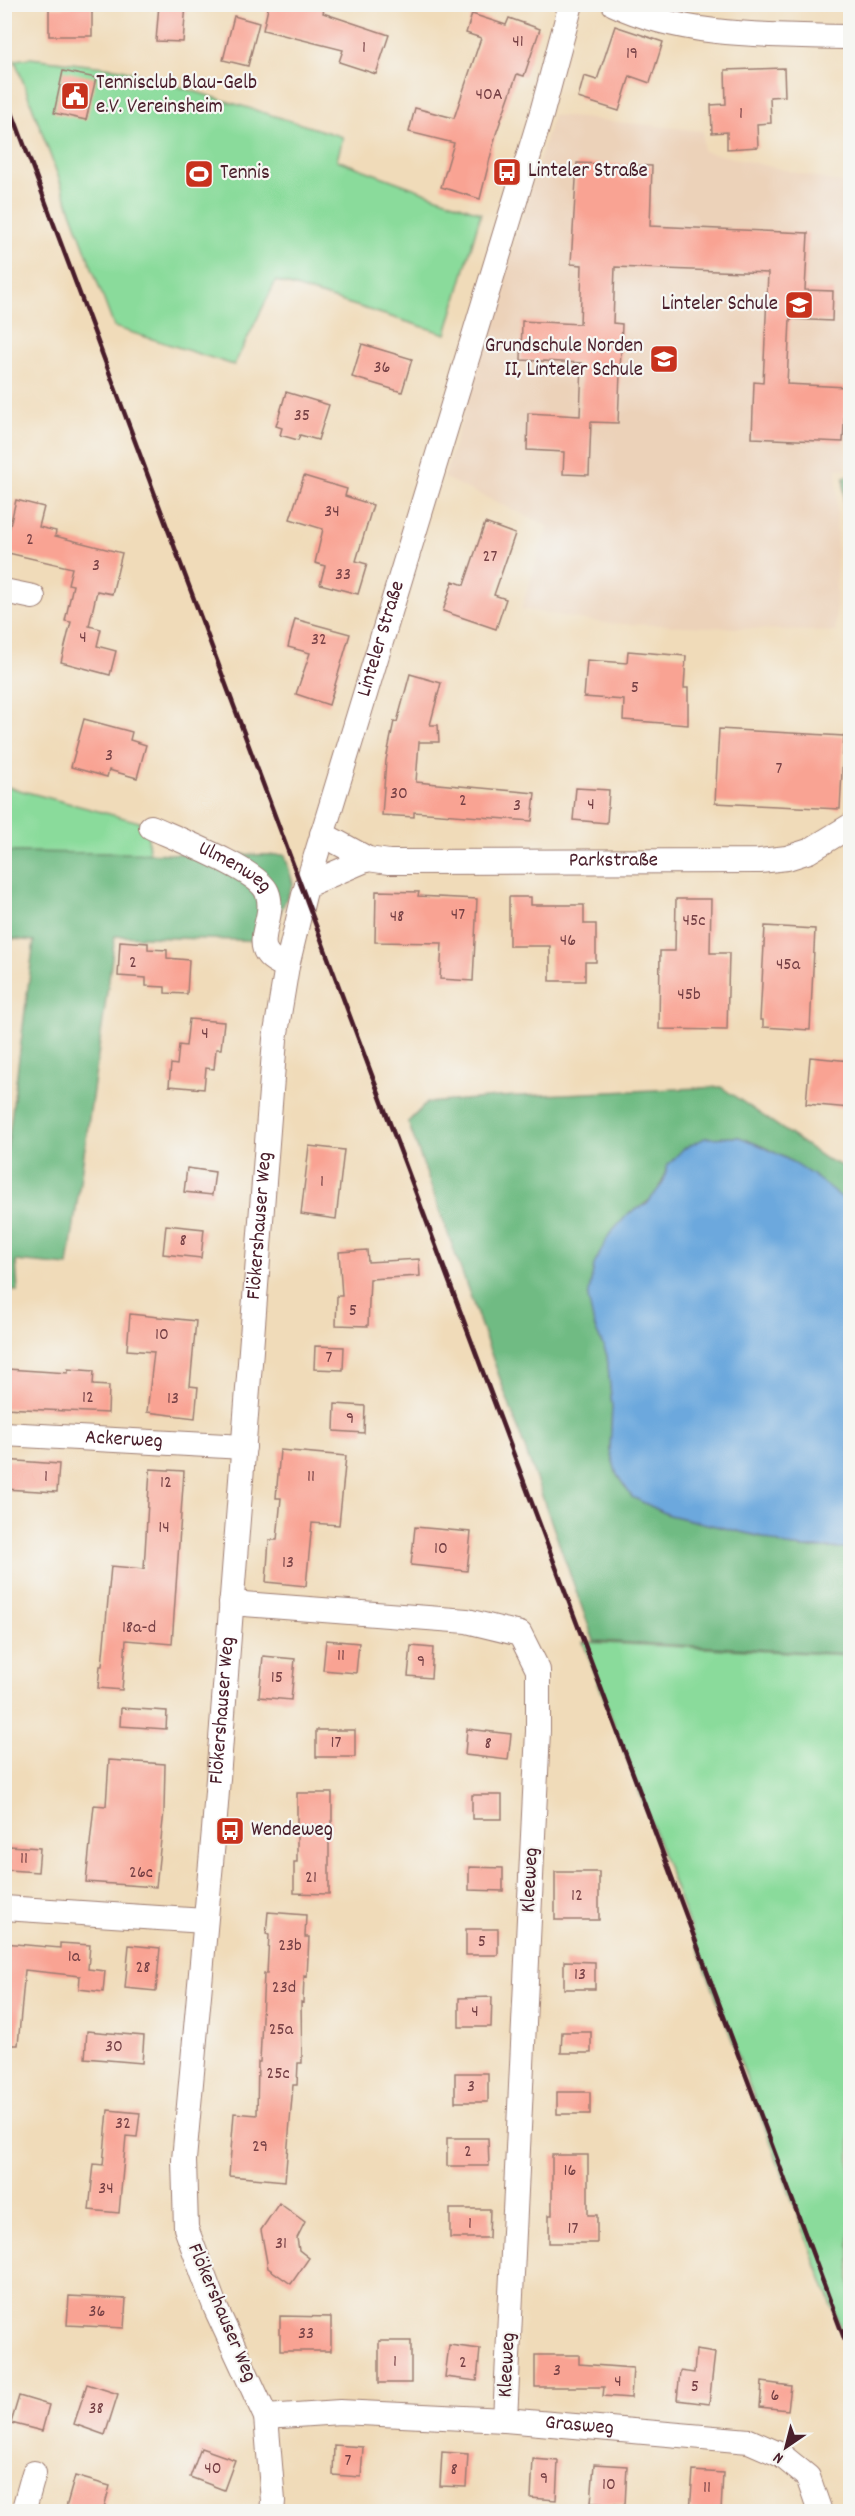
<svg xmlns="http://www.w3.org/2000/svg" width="855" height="2516" font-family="Dekko,sans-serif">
<rect width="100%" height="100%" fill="#f6f6f2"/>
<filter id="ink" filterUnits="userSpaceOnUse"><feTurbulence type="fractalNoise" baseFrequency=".0167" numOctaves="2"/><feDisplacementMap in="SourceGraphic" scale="12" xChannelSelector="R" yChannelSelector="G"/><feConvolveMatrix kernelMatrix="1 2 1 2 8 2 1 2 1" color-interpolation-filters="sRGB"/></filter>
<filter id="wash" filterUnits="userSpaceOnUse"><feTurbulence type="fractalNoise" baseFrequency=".008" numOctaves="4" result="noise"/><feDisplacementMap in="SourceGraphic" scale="24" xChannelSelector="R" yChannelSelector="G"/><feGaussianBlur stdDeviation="1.35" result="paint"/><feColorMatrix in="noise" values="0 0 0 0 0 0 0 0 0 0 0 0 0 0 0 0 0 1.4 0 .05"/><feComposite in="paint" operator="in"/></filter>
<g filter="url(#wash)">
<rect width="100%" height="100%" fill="#f0dbb9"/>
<!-- built -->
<path fill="#ecd2b9" d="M553,115L703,131V151L850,185L846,469H837L836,632L604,623L521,609L548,526L444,478Z"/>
<!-- green -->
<path fill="#8adb9b" stroke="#6a7d63" stroke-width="1.5" d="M30,58L121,69L343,137L337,160L481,213L446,334L276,281L234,365L114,327L15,60Z
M4,786L147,824L149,854L5,852Z
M583,1642L850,1655V2354Z"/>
<!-- forest -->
<path fill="#6fbb83" stroke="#5c6d57" stroke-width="1.5" d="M850,475V523H844V477Z
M5,852L285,855L293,884L267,941L115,936L68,1266L16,1261L18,1291L5,1290L4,1151H7L34,941L5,938Z
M721,1087L826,1159L850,1169V1205L789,1160L764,1147L739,1137L705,1138L667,1166C661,1192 652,1202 629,1213L594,1325L607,1355L612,1407L610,1451L617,1475L632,1497L669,1515L762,1537L787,1546L804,1548H850V1654L594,1641L408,1122L427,1103L498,1097Z"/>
<!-- water -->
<path fill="#6ca8dd" stroke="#5b6484" stroke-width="1.5" d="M739,1137C780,1152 818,1176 850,1205V1548H804L787,1546L762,1537L669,1515L632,1497L617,1475L610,1451L612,1407L607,1355L594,1325L588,1298L594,1265L609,1235L629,1213L647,1204L663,1183L667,1166L683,1149L705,1138Z"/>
<g id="blocks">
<!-- building -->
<path fill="#f9a393" d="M72,4H92V36H49V7H72Z
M159,4H186L183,42L156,41Z
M269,4H325L323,13L389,35L376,74L339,62L343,50L263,30Z
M472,14L506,25L509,18L540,29L524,76L517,74L496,134L480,199L441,187L454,143L409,132L415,108L454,118L481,38L466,33Z
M234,16L259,23L248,66L223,60Z
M615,26L663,42L650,83L630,76L619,111L578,98L584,76L597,80Z
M784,68L785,96L770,97L771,123L757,124L758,147L727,149V132L712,133L711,105L726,104L725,70Z
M63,71L96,78L86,120L54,113Z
M577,163L652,166L650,226L808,233L805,290L833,291L832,321L790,319L787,384L846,387L843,442L752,438L754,382L763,383L768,273L615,267L613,323L622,324L618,423L591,422L589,475L563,474L564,452L527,450L528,413L580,416L582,363L521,360L522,321L580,324L582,265L571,264Z
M362,344L412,359L402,392L352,377Z
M286,392L329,405L318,440L300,435L298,440L280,435L282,428L276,426Z
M304,476L347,489L345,496L373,505L356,561L367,564L358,594L320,584L325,566L315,563L323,529L290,519Z
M16,500L44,507L39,527L56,531L55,536L122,553L112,594L97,591L89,626L101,629L97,646L116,651L110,675L61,662L71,622L65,621L73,585L68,584L72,568L4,552Z
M485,523L515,534L494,595L506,599L496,629L443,611L453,581L464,585Z
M295,619L350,634L329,705L296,694L310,653L288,647Z
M628,651L686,656L684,688H688V725L623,720L624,700L584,697L587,660L627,663Z
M410,674L441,683L430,725H438L439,742H419L416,782L535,793L532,821L414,812V817L382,815L386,760L394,721L397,722Z
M84,719L132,732L130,740L146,745L137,778L109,770L107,777L71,767Z
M719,729L844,736L840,809L715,803Z
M576,788L609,790L607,823L573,820Z
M376,891L419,892L418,896L477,899L473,981L440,979L442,943L375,942Z
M509,897H531V905H584V924H596V962H585V981H550V946H509Z
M676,899H711L710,953H729L727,1030L659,1029L660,951H675Z
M765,926L815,929L810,1030L763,1027V1020H760Z
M120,941L148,943V949L167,950V958L189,960L187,994L165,993V987L146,986V978L118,976Z
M189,1019L224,1022L221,1049H216L214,1069L206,1068L204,1089L169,1086L171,1064L177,1065L179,1045L186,1046Z
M810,1057L850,1061V1108L806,1104Z
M309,1146L344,1150L336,1219L301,1214Z
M187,1168L215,1172L212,1195L184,1192Z
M166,1225L204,1229L201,1258L163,1254Z
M367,1250L368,1262L419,1259L420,1276L370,1279L368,1326L336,1325L337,1296H342L339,1252Z
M130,1314L196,1321L190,1386L198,1387L195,1418L147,1412L154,1352L127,1350Z
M315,1346L344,1347L343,1370L314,1369Z
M7,1369L68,1373V1369L94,1371L93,1385L109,1386L108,1413L4,1408Z
M335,1404L365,1406L364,1433L334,1431Z
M280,1450L346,1456L339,1525L312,1523L306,1586L266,1582L269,1540H277L281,1498H276Z
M4,1460L59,1464L57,1492L4,1489Z
M150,1469L184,1471L172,1644L126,1640L122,1690L98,1688L100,1666H102L111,1566L144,1569Z
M415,1527L471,1532L467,1571L411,1565Z
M326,1640L359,1643L356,1673L323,1670Z
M411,1646L433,1648L431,1678L408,1676Z
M263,1656L295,1659L291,1700L259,1697Z
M121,1708L167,1711L166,1729L120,1726Z
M467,1729L511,1734L508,1760L465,1755Z
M316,1730H355V1757H316Z
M109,1760L165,1764L164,1811L156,1887L86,1882L94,1805L106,1806Z
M297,1793H332V1828H329V1894L294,1893V1862H297Z
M472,1795H502V1819H472Z
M9,1846L40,1848L38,1872L8,1870Z
M469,1867L503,1868V1891L469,1890Z
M555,1872H599V1920H555Z
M268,1912L306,1915L305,1937H309L307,1977L304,1976L303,2003L301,2002L302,2063H298L297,2085H293L285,2181L229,2176L234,2113L257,2115L258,2062H260L264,1974H267L269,1935L266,1934Z
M466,1929H498V1955H466Z
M4,1943L60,1948V1943L90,1945L88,1969L105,1971L103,1992L79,1989L80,1976L25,1970L18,2045H4Z
M129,1945L160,1948L156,1991L125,1988Z
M564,1961L595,1962V1989H564Z
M492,1997L491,2027H459V1998Z
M87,2031L144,2036L142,2063L85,2058Z
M562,2032H591V2053H561Z
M455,2073H488V2102H455Z
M557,2092H590V2114H557Z
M108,2110L140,2113L137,2137L126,2136L119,2213L89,2210L94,2164L103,2165Z
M447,2138H488L489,2166H447Z
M552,2155H588V2215H597V2243H549V2215H552Z
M279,2203L305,2222L297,2238L299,2250L309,2258L291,2284L268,2268L261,2230Z
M450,2209H490L489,2238H450Z
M69,2296L126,2299L124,2328L67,2325Z
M280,2316L331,2317V2351H280Z
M379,2341H411V2383H379Z
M449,2345L480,2349L477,2381L445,2377Z
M696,2350L715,2353L709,2404L677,2400L680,2371L694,2373Z
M535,2355H579V2364L633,2368L631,2398L603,2396L604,2387H535Z
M762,2382L791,2386L788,2410L760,2407Z
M87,2384L118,2394L105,2435L74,2424Z
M19,2396L49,2405L42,2431L11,2423Z
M334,2445L363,2447L361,2477L333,2475Z
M201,2448L235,2460L224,2490L190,2477Z
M442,2452L468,2454L466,2487L440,2486Z
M533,2459L558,2461L556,2500L531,2498Z
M594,2464L627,2466L625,2505L591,2503Z
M693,2471L723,2473L721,2511H690Z
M75,2476L110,2486L103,2511H65Z"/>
</g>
</g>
<g filter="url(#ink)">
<use href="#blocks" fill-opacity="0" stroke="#9d7d72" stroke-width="1.5"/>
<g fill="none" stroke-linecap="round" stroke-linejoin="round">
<!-- street casing -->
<g stroke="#9d7d72" stroke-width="26">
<g id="street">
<path d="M614,4C684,38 774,35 850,37"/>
<path d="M4,591L33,597"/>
<path id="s1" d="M151,827C175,838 258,870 267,892C279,921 241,951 287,966"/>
<path id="s2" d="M322,834L368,859L389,862L760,861L787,858L809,851L850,826"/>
<path d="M307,885L368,859"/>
<path id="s3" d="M4,1434L244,1447"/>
<path d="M231,1603L467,1621L520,1634L538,1670V1731L505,2420"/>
<path d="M4,1908L205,1921"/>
<path id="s4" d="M266,2417L340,2412L505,2420L749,2441L781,2455L808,2477L820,2512"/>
<path d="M23,2512L34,2473"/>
<path id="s5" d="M272,2512L273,2501L266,2417L216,2309L186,2228L184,2160L214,1830L275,1039L287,966L304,895L542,112L571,4"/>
</g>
</g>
<!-- street -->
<use href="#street" stroke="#fff" stroke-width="24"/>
<!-- rail -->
<path stroke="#4a1f2b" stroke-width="4.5" d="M4,91L850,2354"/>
</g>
</g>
<!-- icons -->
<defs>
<g id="civic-square" transform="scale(1.5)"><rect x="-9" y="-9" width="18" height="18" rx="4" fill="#c8321e" stroke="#f6f6f2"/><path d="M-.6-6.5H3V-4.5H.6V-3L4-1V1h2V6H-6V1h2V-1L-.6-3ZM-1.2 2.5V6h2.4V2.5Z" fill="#fff"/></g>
<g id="bus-square" transform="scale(1.5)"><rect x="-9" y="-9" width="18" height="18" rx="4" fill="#c8321e" stroke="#f6f6f2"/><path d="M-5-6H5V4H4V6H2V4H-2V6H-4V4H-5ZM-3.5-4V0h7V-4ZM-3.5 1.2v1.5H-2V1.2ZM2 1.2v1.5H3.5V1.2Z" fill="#fff"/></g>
<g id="stadium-square" transform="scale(1.5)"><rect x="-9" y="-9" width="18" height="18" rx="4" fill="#c8321e" stroke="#f6f6f2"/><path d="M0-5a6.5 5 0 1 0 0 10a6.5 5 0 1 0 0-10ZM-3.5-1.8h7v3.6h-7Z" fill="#fff"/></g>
<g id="school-square" transform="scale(1.5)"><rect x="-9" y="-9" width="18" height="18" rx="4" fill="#c8321e" stroke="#f6f6f2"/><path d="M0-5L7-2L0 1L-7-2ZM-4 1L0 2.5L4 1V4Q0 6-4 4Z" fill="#fff"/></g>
</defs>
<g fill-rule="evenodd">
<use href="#civic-square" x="75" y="96"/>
<use href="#bus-square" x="507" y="172"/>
<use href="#stadium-square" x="199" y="174"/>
<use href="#school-square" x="799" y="305"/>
<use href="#school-square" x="664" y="359"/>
<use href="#bus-square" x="230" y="1831"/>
</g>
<g text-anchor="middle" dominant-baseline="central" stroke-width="4.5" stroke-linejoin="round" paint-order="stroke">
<!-- number labels -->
<g font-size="18" fill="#764045">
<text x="518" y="42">41</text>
<text x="364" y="48">1</text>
<text x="632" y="54">19</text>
<text x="489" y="95">40A</text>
<text x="741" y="114">1</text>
<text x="382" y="368">36</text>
<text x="302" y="416">35</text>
<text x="332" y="512">34</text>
<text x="30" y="540">2</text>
<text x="490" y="557">27</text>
<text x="96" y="566">3</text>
<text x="343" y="575">33</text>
<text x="83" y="638">4</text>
<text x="319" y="640">32</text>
<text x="635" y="688">5</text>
<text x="109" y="756">3</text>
<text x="779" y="769">7</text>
<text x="399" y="794">30</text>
<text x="463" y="801">2</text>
<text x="591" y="805">4</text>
<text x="517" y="806">3</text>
<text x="458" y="915">47</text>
<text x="397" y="917">48</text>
<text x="694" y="921">45c</text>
<text x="568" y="941">46</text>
<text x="133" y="963">2</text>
<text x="788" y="965">45a</text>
<text x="689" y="995">45b</text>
<text x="205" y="1034">4</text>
<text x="322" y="1182">1</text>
<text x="183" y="1241">8</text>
<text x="353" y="1311">5</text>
<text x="162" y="1335">10</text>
<text x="329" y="1358">7</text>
<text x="88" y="1398">12</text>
<text x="173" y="1399">13</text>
<text x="350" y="1419">9</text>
<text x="46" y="1477">1</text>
<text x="311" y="1477">11</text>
<text x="166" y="1483">12</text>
<text x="164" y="1528">14</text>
<text x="441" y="1549">10</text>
<text x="288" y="1563">13</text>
<text x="139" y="1628">18a-d</text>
<text x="341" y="1656">11</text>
<text x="421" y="1662">9</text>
<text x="277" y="1678">15</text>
<text x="336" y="1743">17</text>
<text x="488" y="1744">8</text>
<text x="24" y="1859">11</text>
<text x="141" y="1873">26c</text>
<text x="311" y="1878">21</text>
<text x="577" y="1896">12</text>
<text x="482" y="1942">5</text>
<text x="290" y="1946">23b</text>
<text x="74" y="1957">1a</text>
<text x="143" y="1968">28</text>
<text x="580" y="1975">13</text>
<text x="284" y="1988">23d</text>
<text x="475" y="2012">4</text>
<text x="281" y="2030">25a</text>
<text x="114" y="2047">30</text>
<text x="278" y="2074">25c</text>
<text x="471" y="2087">3</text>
<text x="123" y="2124">32</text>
<text x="260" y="2147">29</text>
<text x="468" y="2152">2</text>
<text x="570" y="2171">16</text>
<text x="106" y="2189">34</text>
<text x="470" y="2224">1</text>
<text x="573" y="2229">17</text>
<text x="281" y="2244">31</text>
<text x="97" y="2312">36</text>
<text x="306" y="2334">33</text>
<text x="395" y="2362">1</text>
<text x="463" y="2363">2</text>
<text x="557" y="2371">3</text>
<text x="618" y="2382">4</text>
<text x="695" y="2387">5</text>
<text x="775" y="2396">6</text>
<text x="96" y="2409">38</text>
<text x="348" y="2461">7</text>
<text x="213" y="2469">40</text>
<text x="454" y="2470">8</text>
<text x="544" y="2479">9</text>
<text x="609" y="2485">10</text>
<text x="707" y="2488">11</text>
</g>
<!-- poi labels -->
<g font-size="21" fill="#4a1f2b" stroke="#f6f6f2" text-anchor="start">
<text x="96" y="84">Tennisclub Blau-Gelb<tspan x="96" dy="24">e.V. Vereinsheim</tspan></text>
<text x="528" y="172">Linteler Straße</text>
<text x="220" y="174">Tennis</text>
<text x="778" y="305" text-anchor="end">Linteler Schule</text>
<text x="643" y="347" text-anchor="end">Grundschule Norden<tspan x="643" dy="24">II, Linteler Schule</tspan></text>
<text x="251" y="1831">Wendeweg</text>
</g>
<!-- street labels -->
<g font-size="21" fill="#4a1f2b" stroke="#f6f6f2">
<text stroke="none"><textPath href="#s5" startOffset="1908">Linteler Straße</textPath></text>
<text stroke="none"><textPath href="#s2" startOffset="298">Parkstraße</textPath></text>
<text stroke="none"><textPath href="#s1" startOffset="93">Ulmenweg</textPath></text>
<text stroke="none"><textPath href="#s5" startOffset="1306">Flökershauser Weg</textPath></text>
<text stroke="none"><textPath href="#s3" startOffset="120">Ackerweg</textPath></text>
<text stroke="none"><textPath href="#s5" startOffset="820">Flökershauser Weg</textPath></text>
<text transform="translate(531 1880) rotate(-87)">Kleeweg</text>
<text transform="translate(221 2313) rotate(67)">Flökershauser Weg</text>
<text transform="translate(508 2365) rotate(-87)">Kleeweg</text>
<text stroke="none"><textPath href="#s4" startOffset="314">Grasweg</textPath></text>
</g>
</g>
<!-- margin -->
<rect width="855" height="2516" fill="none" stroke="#f6f6f2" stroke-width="24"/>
<!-- north arrow -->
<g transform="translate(786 2447) rotate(215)" stroke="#f6f6f2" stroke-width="4.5" paint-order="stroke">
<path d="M0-4.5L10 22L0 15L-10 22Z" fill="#4a1f2b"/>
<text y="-9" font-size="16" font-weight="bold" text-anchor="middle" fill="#4a1f2b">N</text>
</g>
</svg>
